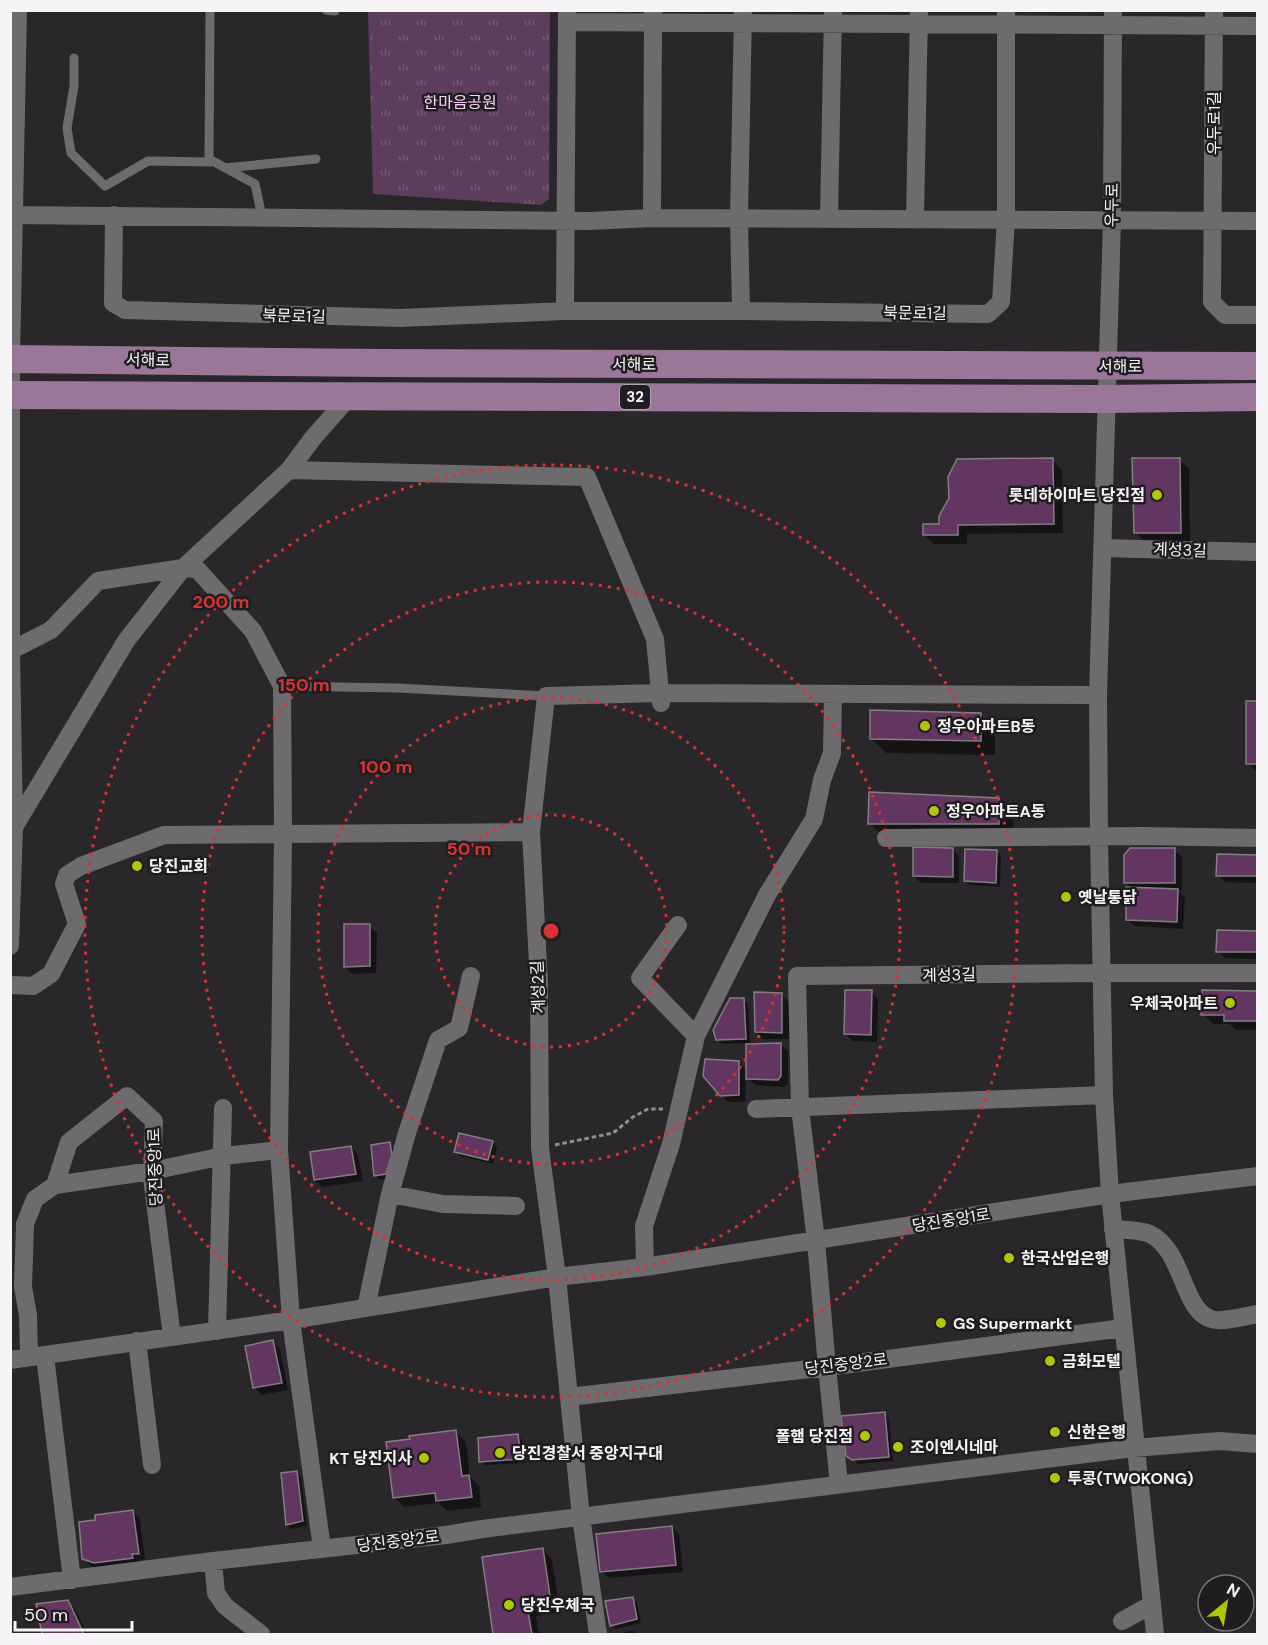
<svg xmlns="http://www.w3.org/2000/svg" width="1268" height="1645" font-family="'DM Sans','Noto Sans KR',sans-serif">
<defs>
<pattern id="park-tufts" width="24" height="20" patternUnits="userSpaceOnUse" patternTransform="scale(1.5)"><rect width="24" height="20" fill="#5c3d5b"/><path d="M3 7l-1-3M5 7V3M7 7l1-3M15 17l-1-3M17 17v-4M19 17l1-3" fill="none" stroke="#745a73"/></pattern>
</defs>
<rect width="100%" height="100%" fill="#292729"/>
<!-- park -->
<path fill="url(#park-tufts)" d="M368,11H550L549,199L541,205L373,194Z"/>
<!-- shadow -->
<path fill="#0007" d="M1179,459L1189,469L1190,542H1145L1135,532Z
M1052,460L1062,470L1063,533L967,534V544H934L924,535Z
M1258,703V773L1248,763Z
M980,714L995,729V755L886,753L871,738Z
M999,800L1013,814V838H884L870,823Z
M952,849L959,856V883H921L914,876Z
M1174,850L1182,857V890H1177L1185,897L1183,929L1134,926L1127,919L1132,889L1126,883Z
M997,851L1001,856L1000,887L970,885L966,881Z
M1258,856V883L1225,882L1218,875Z
M369,926L377,933L376,973L352,974L345,967Z
M1258,932V959L1225,958L1218,951Z
M871,992L878,999L877,1042L853,1041L846,1034Z
M1258,992V1030H1236L1230,1024H1213L1203,1014Z
M782,995L789,1002V1039H763L756,1032Z
M744,1000L748,1004L750,1045L780,1044L788,1051V1083L785,1087L755,1085L746,1076L745,1102H728L721,1095L739,1062L747,1071V1043L722,1044L717,1039Z
M492,1142L497,1147L493,1164L460,1156L456,1151Z
M389,1144L394,1149L391,1178L380,1180L375,1175Z
M351,1147L358,1155L363,1181L322,1187L315,1180Z
M273,1342L280,1349L288,1390L262,1395L255,1388Z
M885,1414L889,1418L893,1461L858,1464L848,1455Z
M456,1432L466,1442L470,1477L479,1486L481,1507L447,1511L439,1503L404,1507L394,1497Z
M518,1436L522,1440L525,1463L485,1465L481,1461Z
M297,1473L301,1477L307,1526L291,1529L287,1524Z
M133,1512L140,1519L145,1560H139V1565L102,1569L91,1566L83,1558L96,1521Z
M672,1527L679,1534L683,1572L609,1578L601,1571Z
M543,1550L552,1560L560,1612L536,1616L539,1634H495L484,1558Z
M632,1598L637,1603L641,1623L616,1629L611,1625Z
M67,1601L75,1609L87,1634H44L38,1606Z
M632,1631L636,1634H617Z"/>
<!-- building -->
<path fill="#623661" stroke="#817f81" stroke-width="1.5" d="M1053,458L1054,524L958,525V535H923V524H939V516L949,498L948,477L957,459Z
M1132,458H1180L1181,533H1134Z
M1246,701H1258V764H1246Z
M870,710L981,713V741L870,739Z
M869,792L999,798V824H868Z
M913,847L953,848V877L913,876Z
M1130,848H1175V883H1124V855Z
M965,849L997,850L996,883L964,881Z
M1217,854L1258,855V876H1216Z
M1126,887L1178,889L1177,922L1126,920Z
M344,924H370V966L344,967Z
M1217,930L1258,931V952H1216Z
M845,990H872L871,1035L844,1034Z
M1202,990L1258,991V1021H1224V1015H1201Z
M754,992L782,993V1033L755,1032Z
M730,998H744L746,1039L716,1040L713,1030Z
M781,1043V1076L778,1080L746,1079V1044Z
M705,1059L739,1061V1095L720,1096L703,1076Z
M459,1133L493,1141L488,1160L454,1152Z
M390,1142L392,1155L386,1174L374,1176L371,1145Z
M351,1146L356,1174L314,1180L310,1152Z
M273,1340L282,1383L253,1388L245,1346Z
M885,1412L889,1457L852,1460L846,1456L841,1416Z
M456,1430L462,1476L469,1475L472,1497L436,1501L435,1493L393,1498L386,1442L410,1439L409,1436Z
M518,1434L521,1459L479,1462L478,1438Z
M297,1471L303,1521L286,1525L281,1473Z
M133,1510L139,1554H132L133,1558L94,1563L82,1559L79,1522L95,1520V1515Z
M672,1526L676,1565L600,1572L596,1534Z
M543,1548L551,1603L527,1606L532,1634H493L482,1557Z
M633,1597L637,1619L610,1626L605,1601Z
M68,1600L84,1634H42L36,1604Z"/>
<g fill="none" stroke-linecap="round" stroke-linejoin="round">
<!-- path -->
<path stroke="#908e90" stroke-width="3" stroke-dasharray="4.5 3" stroke-linecap="butt" d="M555,1145L613,1133L633,1117L648,1109H663"/>
<!-- service -->
<path stroke="#6e6b6e" stroke-width="9" d="M210,10L209,159L255,184L262,217
M326,10L335,11
M74,58V86L67,128L71,153L105,186L148,161L211,162
M225,168L316,159
M282,686L398,688L546,696"/>
<!-- minor -->
<path stroke="#6e6b6e" stroke-width="18" d="M743,10L739,218L741,311L988,314L1001,302L1006,218V10
M1113,10L1112,220L1098,695L1099,837L1104,1095L1110,1194L1155,1634
M1214,10L1212,302L1225,315H1258
M567,22L1258,26
M10,215L588,221L652,218L1258,221
M114,215L113,303L125,310L400,318L565,311H741
M652,218L653,12
M829,219L833,10
M915,219L919,10
M565,311L567,12
M289,470L587,477L655,639L661,703
M1102,548L1258,552
M10,651L51,630L98,581L183,568L197,569L253,631L282,686L283,834L279,1150L291,1320L322,1549
M14,827L126,641L183,568L289,470L313,438L349,397
M886,838L1143,836L1258,838
M10,946L14,827L11,650V359L18,10
M10,985L33,986L51,974L77,924L64,884L67,875L81,866L164,835L531,832
M696,1036L767,895L814,819L822,780L832,753L833,694
M756,1109L1104,1095
M55,1185L152,1171L223,1156L279,1150
M390,1194L443,1204L516,1206
M1113,1229C1124,1230 1140,1230 1150,1234C1184,1251 1182,1310 1211,1319C1221,1323 1246,1316 1258,1314
M645,1267L644,1226L671,1144L696,1036L640,978L678,925
M366,1308L390,1194L407,1133L438,1040L459,1028L471,976
M217,1331L223,1108
M137,1341L152,1465
M45,1356L72,1580
M29,1357L28,1315L23,1287L25,1224L35,1199L55,1185L69,1142L127,1096L154,1121L152,1178L172,1337
M10,1360L291,1320L557,1277L645,1267L1110,1194L1258,1176
M569,1397L827,1367L1123,1328
M839,1484L827,1367L816,1241L800,1108L797,976L1102,973H1258
M213,1561L216,1593L225,1606L261,1634
M10,1587L213,1561L446,1535L482,1529L1134,1448L1219,1441L1258,1444
M1122,1621L1151,1605
M598,1634L581,1517L557,1277L540,1148L539,983L531,832L546,696L660,693L1098,695"/>
<!-- primary -->
<path stroke="#9a7799" stroke-width="28" d="M10,359L381,363L1258,366
M10,395L1107,399L1258,397"/>
</g>
<!-- distance rings -->
<g fill="none" stroke="#d83232" stroke-width="3" stroke-dasharray="3 6">
<circle cx="551" cy="931" r="116"/>
<circle cx="551" cy="931" r="233"/>
<circle cx="551" cy="931" r="349"/>
<circle cx="551" cy="931" r="466"/>
</g>
<!-- markers -->
<g fill="#afc505" stroke="#1f1d1f" stroke-width="2">
<circle cx="1157" cy="495" r="6"/>
<circle cx="925" cy="726" r="6"/>
<circle cx="934" cy="811" r="6"/>
<circle cx="137" cy="866" r="6"/>
<circle cx="1066" cy="897" r="6"/>
<circle cx="1230" cy="1003" r="6"/>
<circle cx="1009" cy="1258" r="6"/>
<circle cx="941" cy="1323" r="6"/>
<circle cx="1050" cy="1361" r="6"/>
<circle cx="1055" cy="1432" r="6"/>
<circle cx="865" cy="1436" r="6"/>
<circle cx="898" cy="1447" r="6"/>
<circle cx="500" cy="1453" r="6"/>
<circle cx="424" cy="1458" r="6"/>
<circle cx="1055" cy="1478" r="6"/>
<circle cx="509" cy="1605" r="6"/>
</g>
<g text-anchor="middle" dominant-baseline="central" stroke-width="5" stroke-linejoin="round" paint-order="stroke">
<!-- shield labels -->
<rect fill="#1f1d1f" stroke="#b6b4b6" stroke-width="1.5" x="620" y="385" width="30" height="24" rx="4.5"/>
<g font-size="15" font-weight="bold" fill="#f6f4f6">
<text x="635" y="397">32</text>
</g>
<!-- park labels -->
<g font-size="16" fill="#fcd1fa" stroke="#1f1d1f">
<text x="460" y="102">한마음공원</text>
</g>
<!-- street labels -->
<g font-size="16" fill="#f6f4f6" stroke="#1f1d1f">
<text transform="translate(1214 123) rotate(-90)">우두로1길</text>
<text transform="translate(1112 205) rotate(-89)">우두로</text>
<text transform="translate(915 313) rotate(1)">북문로1길</text>
<text transform="translate(294 316) rotate(2)">북문로1길</text>
<text transform="translate(148 360) rotate(1)">서해로</text>
<text x="634" y="364">서해로</text>
<text x="1120" y="366">서해로</text>
<text transform="translate(1180 550) rotate(2)">계성3길</text>
<text transform="translate(949 975) rotate(-1)">계성3길</text>
<text transform="translate(538 987) rotate(-92)">계성2길</text>
<text transform="translate(155 1167) rotate(-92)">당진중앙1로</text>
<text transform="translate(951 1220) rotate(-9)">당진중앙1로</text>
<text transform="translate(846 1364) rotate(-7)">당진중앙2로</text>
<text transform="translate(398 1541) rotate(-7)">당진중앙2로</text>
</g>
<!-- poi labels -->
<g font-size="16" font-weight="bold" fill="#f6f4f6" stroke="#1f1d1f" text-anchor="start">
<text x="1145" y="495" text-anchor="end">롯데하이마트 당진점</text>
<text x="937" y="726">정우아파트B동</text>
<text x="946" y="811">정우아파트A동</text>
<text x="149" y="866">당진교회</text>
<text x="1078" y="897">옛날통닭</text>
<text x="1218" y="1003" text-anchor="end">우체국아파트</text>
<text x="1021" y="1258">한국산업은행</text>
<text x="953" y="1323">GS Supermarkt</text>
<text x="1062" y="1361">금화모텔</text>
<text x="1067" y="1432">신한은행</text>
<text x="853" y="1436" text-anchor="end">폴햄 당진점</text>
<text x="910" y="1447">조이엔시네마</text>
<text x="512" y="1453">당진경찰서 중앙지구대</text>
<text x="412" y="1458" text-anchor="end">KT 당진지사</text>
<text x="1067" y="1478">투콩(TWOKONG)</text>
<text x="521" y="1605">당진우체국</text>
</g>
</g>
<circle cx="551" cy="931" r="9" fill="#d83232" stroke="#1f1d1f" stroke-width="3"/>
<g font-size="18" text-anchor="middle" font-weight="bold" fill="#d83232" stroke="#1f1d1f" stroke-width="5" stroke-linejoin="round" paint-order="stroke">
<text x="221" y="608">200 m</text>
<text x="304" y="691">150 m</text>
<text x="386" y="773">100 m</text>
<text x="469" y="855">50 m</text>
</g>
<!-- border -->
<rect width="1268" height="1645" fill="none" stroke="#f6f4f6" stroke-width="24"/>
<!-- north arrow -->
<g transform="translate(1226 1603) rotate(30)"><circle r="28" fill="#1f1d1f" stroke="#757375" stroke-width="1.5"/>
<path d="M0-4.5L10 22L0 15L-10 22Z" fill="#afc505"/>
<text y="-9" font-size="16" font-weight="bold" text-anchor="middle" fill="#f6f4f6">N</text>
</g>
<!-- scale -->
<path d="M15 1621v9h117v-9" fill="none" stroke="#f6f4f6" stroke-width="3"/>
<text x="24" y="1621" font-size="18" fill="#f6f4f6" stroke="#1f1d1f" stroke-width="4.5" paint-order="stroke">50 m</text>
</svg>
